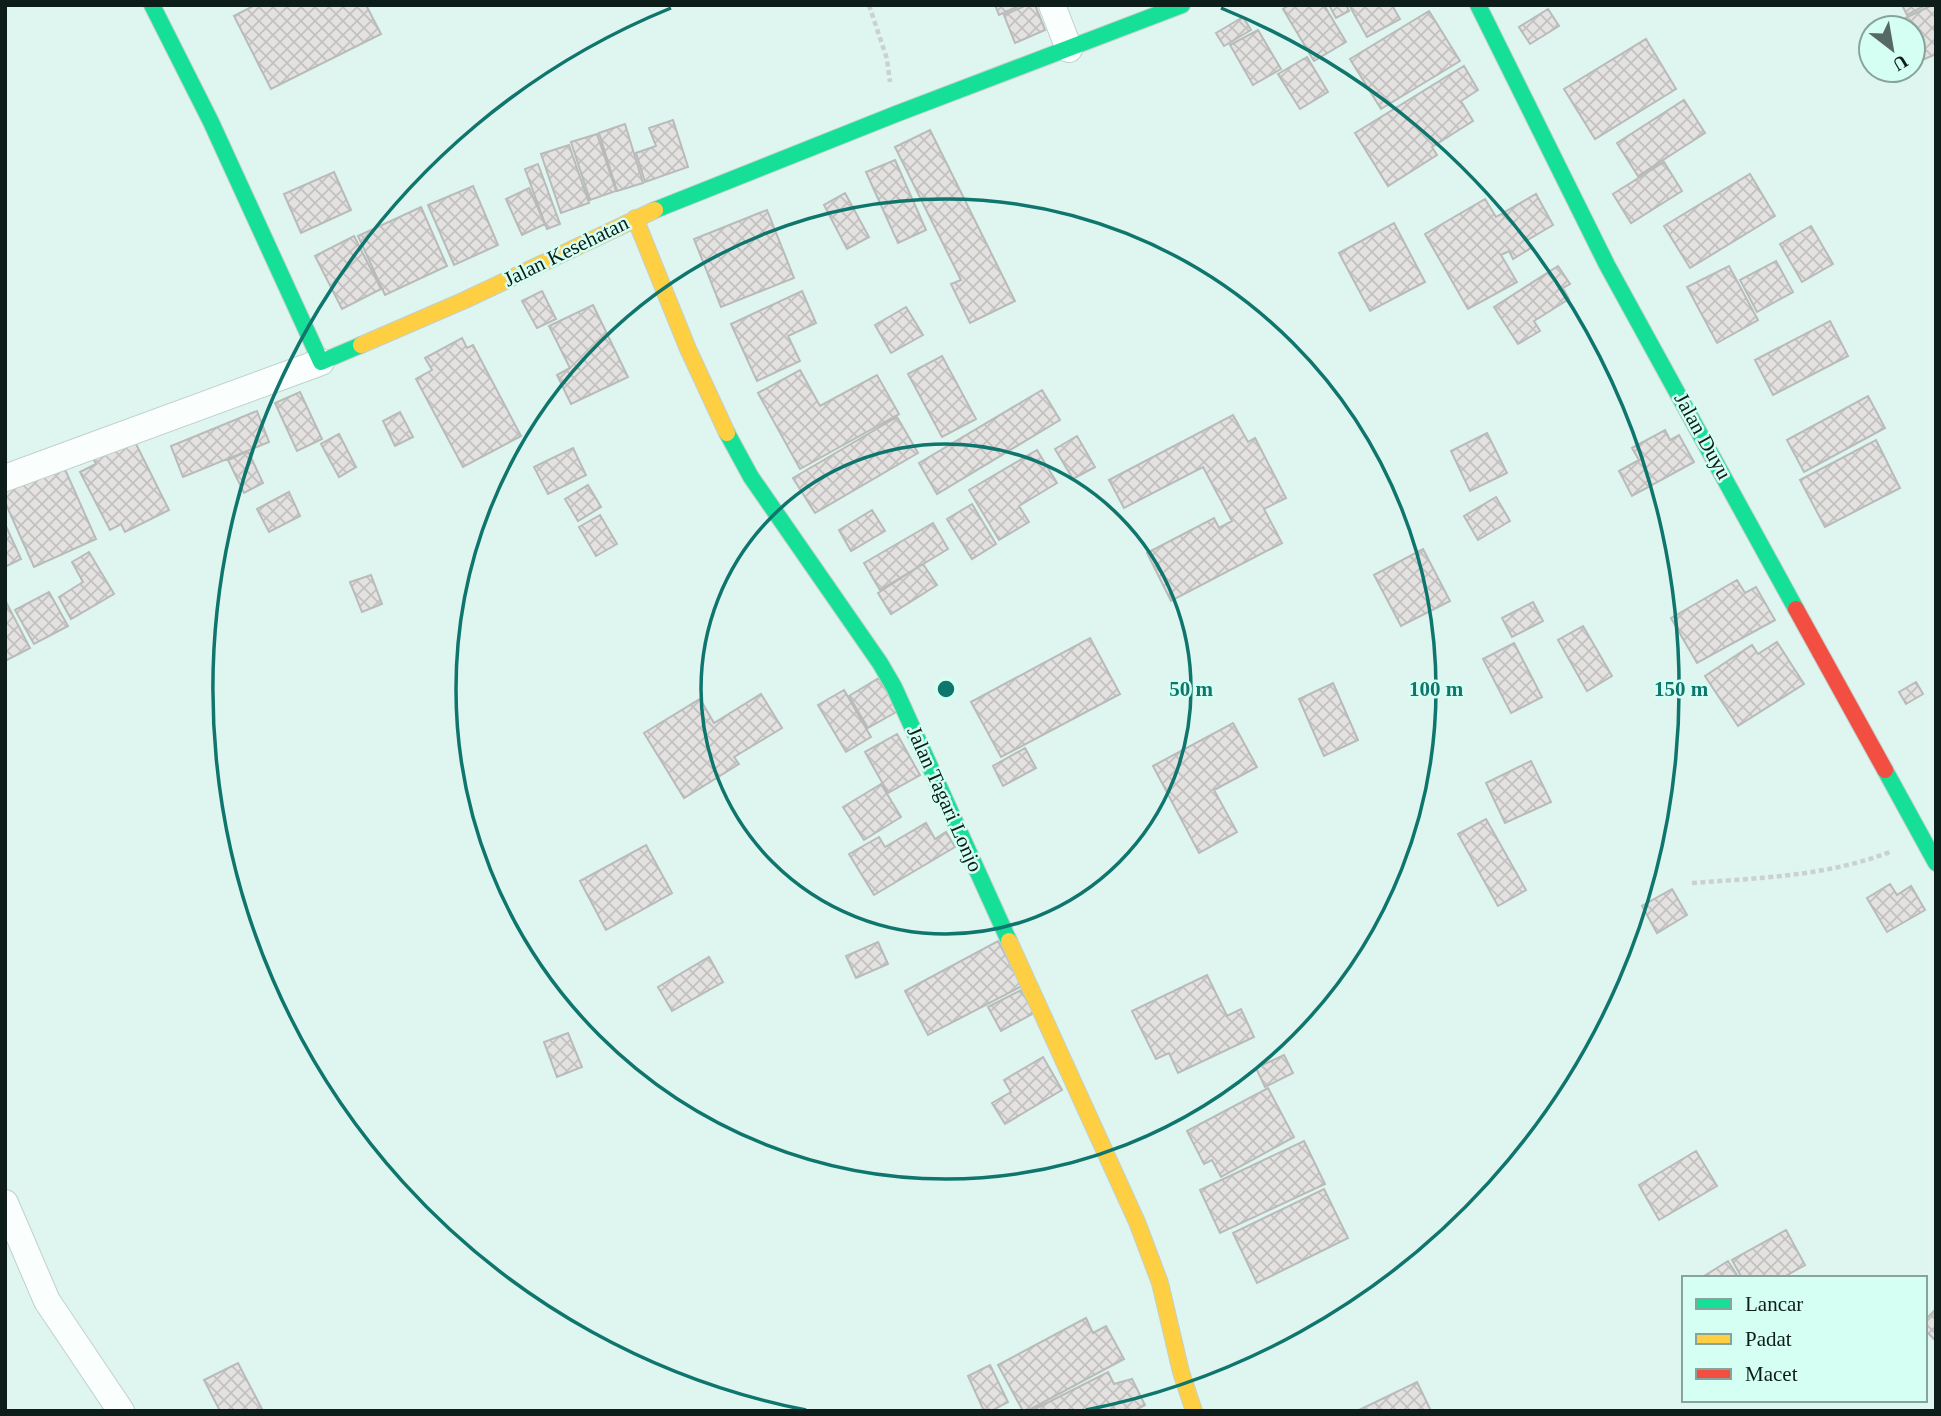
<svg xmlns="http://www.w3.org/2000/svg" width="1941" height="1416" font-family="Georgia,serif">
<defs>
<pattern id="building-cross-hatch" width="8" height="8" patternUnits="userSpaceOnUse" patternTransform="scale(1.75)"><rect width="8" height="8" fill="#e3e2e1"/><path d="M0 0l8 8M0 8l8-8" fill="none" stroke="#c2c1c0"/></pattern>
</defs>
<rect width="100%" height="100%" fill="#dff5ef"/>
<!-- building -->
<path fill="url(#building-cross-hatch)" stroke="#b8bbb9" stroke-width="2" d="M255,5H366L381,34L271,89L234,16Z
M995,5H1021L999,15Z
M1027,5H1035L1045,30L1015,43L1004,15Z
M1289,5H1324L1346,42L1314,61L1283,9Z
M1329,5H1346L1349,11L1336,18Z
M1349,5H1392L1400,19L1367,37Z
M1902,5H1926L1907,15Z
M1932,5H1936V54L1913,64V28H1892L1891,25Z
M1548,9L1559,26L1530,44L1519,27Z
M1429,11L1460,61L1381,109L1350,59Z
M1243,17L1251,30L1224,46L1216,33Z
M1258,30L1281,69L1253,85L1230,45Z
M1646,39L1676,89L1595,139L1564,89Z
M1307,57L1328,92L1300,109L1278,74Z
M1464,66L1478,90L1461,101L1473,121L1432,147L1437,155L1388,186L1355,133Z
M1684,100L1705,133L1638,176L1617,143Z
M673,120L688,167L645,182L636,153L656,146L649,128Z
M625,124L643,183L617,191L599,133Z
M930,130L1015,301L970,323L951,284L961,280L895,147Z
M597,134L616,191L590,200L571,142Z
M569,145L589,203L561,213L541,154Z
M895,160L926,230L898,243L866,172Z
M1664,162L1682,191L1631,223L1613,194Z
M538,164L560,224L547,229L525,169Z
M334,172L351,210L301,233L284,194Z
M1750,174L1775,216L1690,268L1664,226Z
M473,186L498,245L454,265L428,205Z
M529,188L545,224L522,235L506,199Z
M845,193L869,237L847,249L824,205Z
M1536,194L1553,225L1526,241L1531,248L1513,259L1509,251L1501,255L1517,282L1468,309L1425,234L1485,199L1496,217Z
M421,207L447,266L385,295L358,236Z
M767,210L794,278L721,307L694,239Z
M1394,223L1425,282L1370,311L1339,253Z
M1811,226L1833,264L1802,282L1780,244Z
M354,236L381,289L342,309L315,256Z
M1776,261L1793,292L1757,312L1740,280Z
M1558,266L1570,284L1563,288L1569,299L1534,321L1540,331L1518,344L1494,307Z
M1729,266L1758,320L1717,343L1687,287Z
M542,291L556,319L537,328L522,301Z
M802,291L816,323L788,336L800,361L757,381L731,324Z
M593,305L628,377L571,404L557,375L570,368L549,326Z
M906,307L923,335L891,353L875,325Z
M1830,321L1848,356L1773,395L1755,360Z
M462,338L467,348L473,345L521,436L463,467L416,379L432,370L425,358Z
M942,356L976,419L942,437L908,374Z
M800,370L820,406L877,375L899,414L800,469L758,393Z
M1042,390L1060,420L937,494L919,463Z
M300,392L322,439L297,451L275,403Z
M1868,396L1885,428L1804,472L1787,440Z
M257,411L269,442L183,477L171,446Z
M400,412L413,437L395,446L383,421Z
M1233,415L1248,442L1255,438L1286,498L1264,509L1282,543L1171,601L1147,553L1214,518L1219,528L1232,521L1203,467L1124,508L1109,480Z
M897,417L918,453L815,513L793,478Z
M1665,430L1670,440L1679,435L1694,462L1632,496L1619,471L1639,460L1632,448Z
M130,432L169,510L125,532L121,524L110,530L80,472L96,464L90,452Z
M1487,433L1507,473L1470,491L1451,451Z
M339,434L356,467L339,477L321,444Z
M1077,436L1095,467L1073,479L1055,449Z
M1876,440L1900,488L1825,527L1800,480Z
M573,448L586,475L548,494L534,467Z
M1037,450L1057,483L1019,506L1029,522L999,540L969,490Z
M248,451L263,483L244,493L228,460Z
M63,465L96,539L34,567L5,502V485Z
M588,485L601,507L578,521L565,499Z
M289,492L300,516L269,532L257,509Z
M1496,497L1510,521L1478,540L1464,516Z
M972,504L996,544L972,559L947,519Z
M872,510L885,531L851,551L839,530Z
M600,515L617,544L596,556L579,527Z
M933,523L948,549L880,590L864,563Z
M5,524L21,559L5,567Z
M1423,549L1450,601L1401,626L1374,575Z
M89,552L114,594L71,619L59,597L83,582L72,562Z
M923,564L937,585L891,614L878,593Z
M371,575L382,604L362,612L350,582Z
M1737,580L1745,593L1756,587L1775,620L1697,663L1671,618Z
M49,592L68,626L34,644L15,610Z
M5,600L30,648L5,661Z
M1533,602L1543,621L1512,637L1502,618Z
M1583,626L1612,676L1587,691L1558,640Z
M1090,638L1120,694L1001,757L971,702Z
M1777,642L1804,684L1738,726L1705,676L1752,645L1758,654Z
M1514,643L1542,697L1511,713L1483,659Z
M879,678L898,711L868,728L849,696Z
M1916,682L1923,694L1906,704L1899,692Z
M1333,683L1358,740L1324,756L1299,699Z
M844,690L871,737L846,752L818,705Z
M761,694L782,728L734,757L739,764L684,798L644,733L700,699L714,723Z
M1233,723L1257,767L1214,790L1237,832L1199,853L1153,766Z
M897,734L920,775L888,793L865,752Z
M1025,748L1036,768L1003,786L993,766Z
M1531,761L1551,802L1505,823L1486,783Z
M881,784L901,817L864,840L843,807Z
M1486,819L1526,890L1498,906L1458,834Z
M926,823L935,839L946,832L955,847L874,895L849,854L879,837L885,847Z
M646,845L672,893L606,930L580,881Z
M1890,884L1897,895L1911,886L1925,910L1887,932L1867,898Z
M1672,889L1687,915L1657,933L1642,906Z
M998,941L1022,986L928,1035L905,991Z
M878,942L888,964L856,978L846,956Z
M709,957L723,982L672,1011L658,987Z
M1207,975L1227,1016L1241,1009L1254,1037L1178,1073L1169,1053L1156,1059L1132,1011Z
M1021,990L1034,1013L1001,1031L988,1007Z
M568,1033L582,1067L557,1077L544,1042Z
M1284,1055L1293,1073L1265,1087L1256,1068Z
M1043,1057L1062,1090L1005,1124L992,1103L1011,1092L1004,1080Z
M1268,1088L1294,1137L1221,1177L1212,1160L1204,1164L1187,1131Z
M1304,1141L1325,1184L1220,1233L1200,1190Z
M1696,1151L1717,1186L1659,1220L1639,1185Z
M1324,1189L1348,1238L1257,1283L1233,1233Z
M1786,1230L1805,1265L1782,1278H1742L1732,1260Z
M1728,1261L1739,1278H1701Z
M1936,1309V1341L1925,1330V1320Z
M1086,1318L1093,1333L1106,1326L1124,1359L1027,1411H1023L998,1365Z
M238,1363L263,1411H220L204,1380Z
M990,1365L1008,1402L991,1411H984L968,1376Z
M1108,1372L1114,1384L1132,1379L1145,1405L1134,1411H1031Z
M1417,1382L1431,1411H1357Z"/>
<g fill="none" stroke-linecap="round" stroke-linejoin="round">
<!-- street casing -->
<g stroke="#c0d1cd" stroke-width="28">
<path id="street" d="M1052,5L1069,49
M5,478L321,362
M5,1203L47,1301L121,1411"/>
</g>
<!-- fast casing -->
<g stroke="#c0d1cd" stroke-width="18">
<path id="fast" d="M152,5L211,122L321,362L361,345
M1478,5L1607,265L1796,609
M655,210L896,114L1182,5
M727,433L751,477L880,663L894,687L1009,941
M1885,770L1936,863"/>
</g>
<!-- slow casing -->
<g stroke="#c0d1cd" stroke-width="18">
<path id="slow" d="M635,218L688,349L727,433
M361,345L465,300L655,210
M1009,941L1137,1222L1160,1283L1181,1372L1194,1411"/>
</g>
<!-- jam casing -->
<g stroke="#c0d1cd" stroke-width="18">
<path id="jam" d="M1796,609L1885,770"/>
</g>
<!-- path -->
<path stroke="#cbd1d0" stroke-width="4.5" stroke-dasharray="5 3.5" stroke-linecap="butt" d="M869,5L887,59L890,82
M1692,883C1759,878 1830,876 1892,851"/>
<!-- street -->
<use href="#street" stroke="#fafefd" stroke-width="26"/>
<!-- fast -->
<use href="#fast" stroke="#16e098" stroke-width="16"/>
<!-- slow -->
<use href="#slow" stroke="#ffcf43" stroke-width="16"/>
<!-- jam -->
<use href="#jam" stroke="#f24e42" stroke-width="16"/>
</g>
<!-- distance rings -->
<g fill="none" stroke="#0f766e" stroke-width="3.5">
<circle cx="946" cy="689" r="245"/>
<circle cx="946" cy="689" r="490"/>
<path d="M806 1410A735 735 0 0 1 671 8M1221 8A735 735 0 0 1 1086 1410"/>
</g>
<g text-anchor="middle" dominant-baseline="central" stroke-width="5" stroke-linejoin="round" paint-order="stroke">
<!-- street labels -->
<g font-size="21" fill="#0d1d19" stroke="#d5fff3">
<text transform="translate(566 251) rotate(-26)">Jalan Kesehatan</text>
<text transform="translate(1703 436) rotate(61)">Jalan Duyu</text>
<text transform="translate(945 799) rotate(66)">Jalan Tagari Lonjo</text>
</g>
</g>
<circle cx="946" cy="689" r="10" fill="#0f766e" stroke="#d5fff3" stroke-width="3.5"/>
<g font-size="21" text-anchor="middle" font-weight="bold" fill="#0f766e" stroke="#d5fff3" stroke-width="5" stroke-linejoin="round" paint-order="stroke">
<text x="1191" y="696">50 m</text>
<text x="1436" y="696">100 m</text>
<text x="1681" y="696">150 m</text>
</g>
<!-- border -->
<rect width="1941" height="1416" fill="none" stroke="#0d1d19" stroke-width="14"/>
<!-- legend -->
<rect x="1682" y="1276" width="245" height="126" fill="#d5fff3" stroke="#85a59c" stroke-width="2"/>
<rect x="1696" y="1299" width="35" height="10" fill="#16e098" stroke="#85a59c" stroke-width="2"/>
<text x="1745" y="1311" font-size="21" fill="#0d1d19">Lancar</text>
<rect x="1696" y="1334" width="35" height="10" fill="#ffcf43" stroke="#85a59c" stroke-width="2"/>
<text x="1745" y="1346" font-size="21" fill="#0d1d19">Padat</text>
<rect x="1696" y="1369" width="35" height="10" fill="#f24e42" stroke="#85a59c" stroke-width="2"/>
<text x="1745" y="1381" font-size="21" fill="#0d1d19">Macet</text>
<!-- north arrow -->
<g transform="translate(1892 49) rotate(149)"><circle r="33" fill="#d5fff3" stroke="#85a59c" stroke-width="2"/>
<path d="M0-5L12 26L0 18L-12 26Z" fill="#566964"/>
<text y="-10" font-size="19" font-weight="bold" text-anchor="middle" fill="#0d1d19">U</text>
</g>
</svg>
